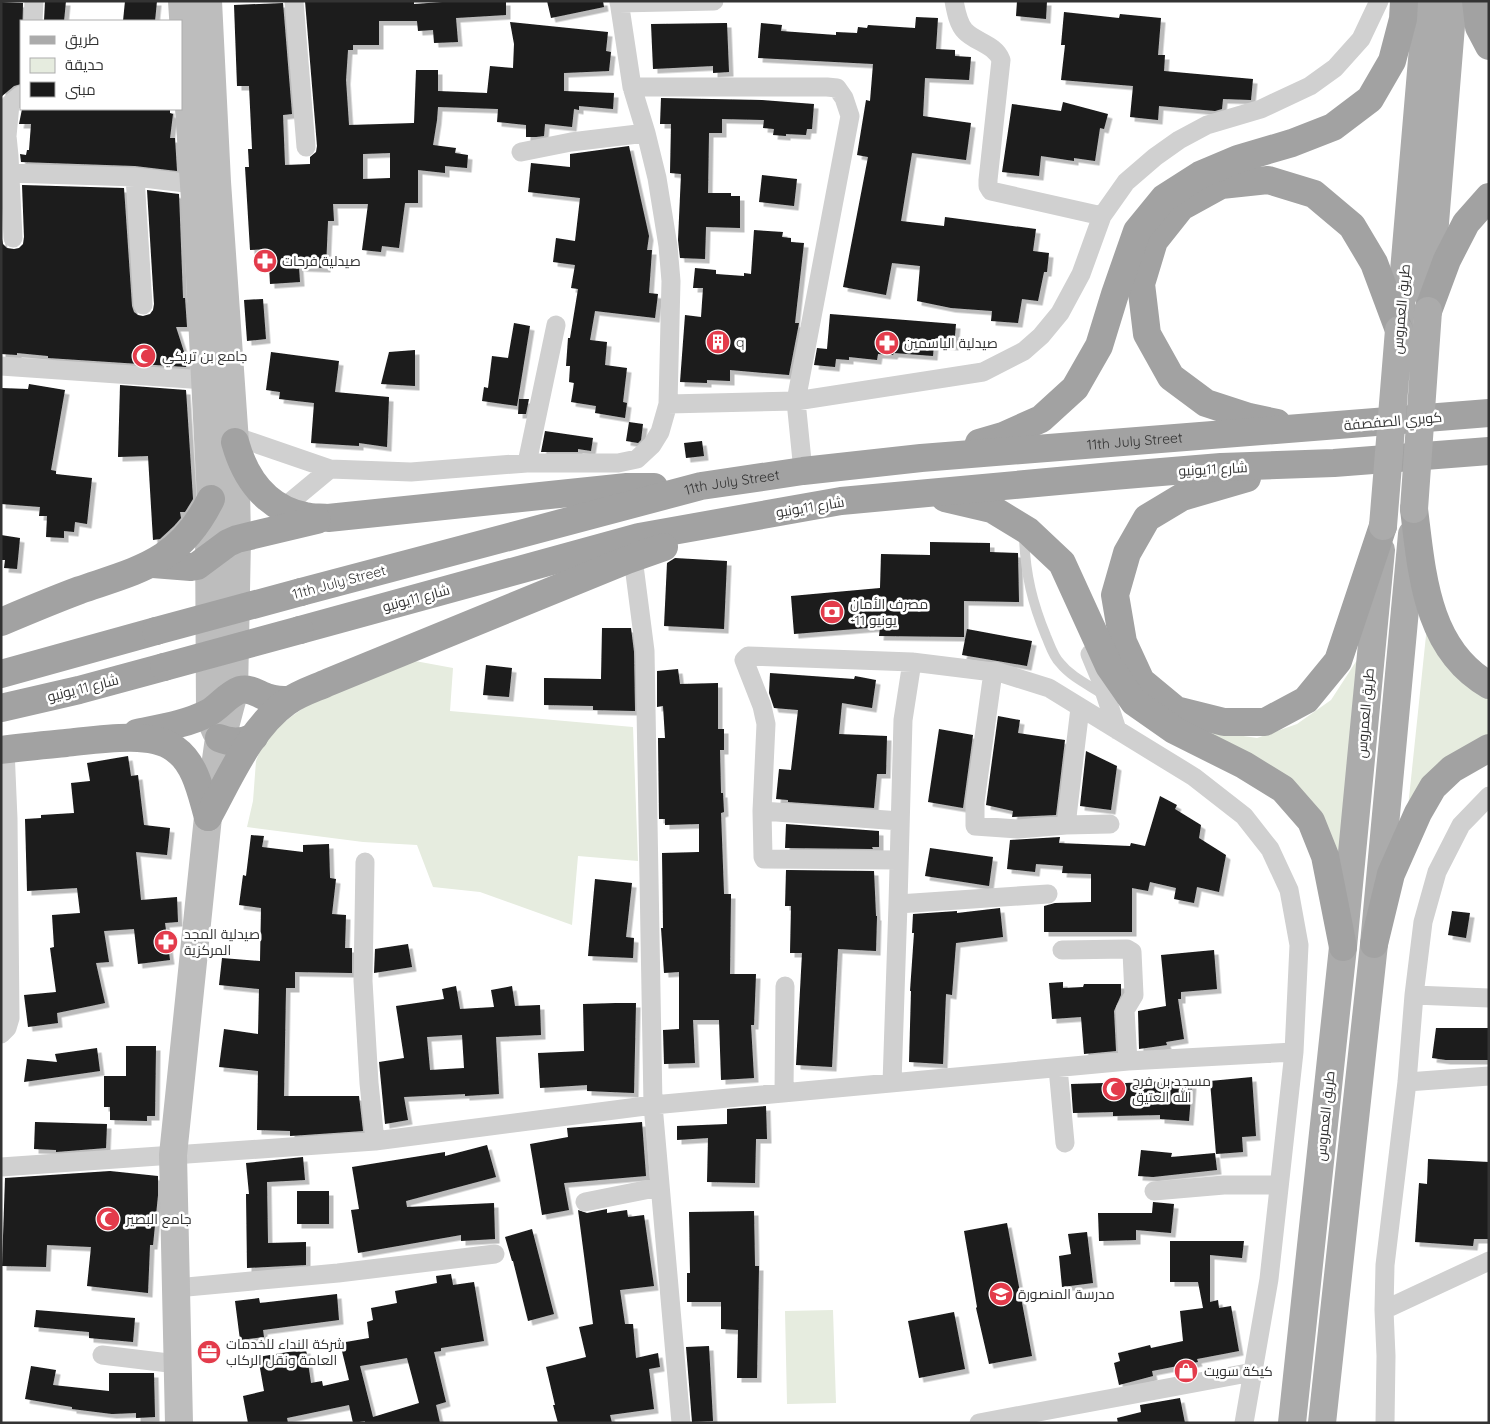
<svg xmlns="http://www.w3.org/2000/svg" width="1490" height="1424" font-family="Quicksand,Cairo,sans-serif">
<defs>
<filter id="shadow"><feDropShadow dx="4.5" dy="4.5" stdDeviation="0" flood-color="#0004"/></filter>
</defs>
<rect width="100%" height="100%" fill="#fff"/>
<!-- green -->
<path fill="#e6ecdf" d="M1427,626L1489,697V742L1407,817Z
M1357,660L1338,869L1321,818L1189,728L1257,738L1297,724L1331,700Z
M415,661L453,668L450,711L633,727L638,861L578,856L572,925L480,892L433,887L417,845L363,842L247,827L253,801L256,761L266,735L313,701Z
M833,1310L836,1403L787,1404L785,1311Z"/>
<!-- building -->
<path fill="#1a1a1a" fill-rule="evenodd" filter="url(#shadow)" d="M45,1H66L64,21H44Z
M125,1H157L155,21H123Z
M305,1H414V4L456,1H506V15L456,18L458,42L434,43L433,30L418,31L417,21H379V45H353V50H348L346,80L349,125L414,123L416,70H438V91L487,93L490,66L513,68L514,44L510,22L608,32L606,51L611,52L609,71L564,73V91L614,93L613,109L579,106V110L574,109L572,127L545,124L544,136L536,137H526V125L497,122L498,109L438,107L437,120L433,145L456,148L455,153L468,155L467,168L445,166V173L418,170V203H405L399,248L382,246L381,252L362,250L368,204H333L334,221H328L326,268L299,267L300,282L270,284L268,249L250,250L245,167H249L248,149H252L249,86H237L234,5L283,3L292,114L283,115L285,165L310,164V157L316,152L317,146ZM390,153V178L363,179V154Z
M547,1H603L604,7L551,18Z
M1017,1H1047L1046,19L1016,16Z
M1,2L23,3L21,84L14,86L1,97Z
M1064,12L1119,18L1120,14L1161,18L1158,55H1165L1164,71L1253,79L1251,100L1223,99L1222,109L1215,111L1159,106L1158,120L1130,117L1133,86L1061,80L1065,45H1061Z
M916,17L938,18L936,49L955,50V56L971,57L969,80L925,78L923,116L971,123L966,160L912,153L901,221L944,226L945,217L1036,229L1033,251L1049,253L1047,272H1044L1038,301L1022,299L1018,323L991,321L992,311L951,308L917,301L920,266L892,263L886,295L843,287L868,157L857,155L866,100L870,101L873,64L758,58L761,23L782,25L781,31L836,35V32L857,33L858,27L867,28L868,25L915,28Z
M727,23L729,72L713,73V66L653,69L651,24Z
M661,98L762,100L814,104L812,129H807L806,135L786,134V136L773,135L774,129L763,128L764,120L722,119V133H709L708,193H731V196H740V228L706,227L705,259L680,258L678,240L681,174L670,173L671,124H660Z
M1063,102L1108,114L1104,129L1100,128L1095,161L1074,158V161L1041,156L1039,176L1002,172L1012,104L1061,111Z
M22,109H170V113L173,114L170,138H175L177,171L135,166L21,162L20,154L26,155L27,150H29L31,124H19Z
M629,146L649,236L647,250H652L649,293L658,294L655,318L595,311L590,340L607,342L605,365L627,368L623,402L627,403L625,418L595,413L596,406L571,402L574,383L569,382L570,366H566L568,338H570L578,289L571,288L575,265L553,262L556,238L575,241L580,198L528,192L531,163L570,167V154Z
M762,175L797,179L794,206L759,202Z
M22,185L124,188L132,306L134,312L138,315L143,316L150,314L153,310L154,304L147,190L179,194L183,298H185L187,327H176L187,361L186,367L48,358V356L17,353V355L1,354V228L2,239L3,244L7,248L14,249L19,248L23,244L24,237Z
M754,230L783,232L782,237L791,238V242L804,243L795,323H799L789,375L730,370V381L707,380V383L680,382L685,315L701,317L703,288H693L695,268L716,270V274L744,276V273L751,274Z
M263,299L266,339L247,341L244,300Z
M830,314L956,324L954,346L934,344L933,356L894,353L893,355L878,354L877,360L849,357V360L836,359L835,367L814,365L817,348L827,349Z
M514,323L530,326L517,406L482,401L484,387L488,388L492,356L508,358Z
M415,350V386L381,384L389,352Z
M271,352L339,361L335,392L389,397L387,447L359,443V446L311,443L314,403L279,399L280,392L266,390Z
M29,384L65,390L51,470L56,471V474L92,478L87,524L75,522L74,532L64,531V538L46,537L47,516H39L40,507L1,504V388L28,389Z
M120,385L186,390L193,499L185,512H180L181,518L174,526L160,539L153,540L148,456L118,457Z
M519,399H529L526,414H518Z
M629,422L643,424L641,440L638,443L626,441Z
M545,431L593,438L591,451L578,449V452H541Z
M702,441L704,456L686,458L684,443Z
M1,535L20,538L17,569L4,568L5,560H1Z
M930,542L990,543V552L1018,553L1019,602L964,601V637L879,636L880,627L794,634L791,596L880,588L881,554L930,555Z
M675,558L727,561L724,629L664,626L667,563Z
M602,628H631L634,652L635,711L593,710V706L544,705V678L601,679Z
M967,629L1032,641L1027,666L962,655Z
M486,665L512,668L509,697L483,695Z
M678,669L680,684L718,683V729H724V750H720L721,793H723L724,812L721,813L724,894H731L730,974H756L754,1025H751L754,1078L721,1080L719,1020H693L695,1063L664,1064L663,1030L679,1029V972L664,973L661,928H663L662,853L699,852V824L665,825V819H659L658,738H665L663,706L657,707V671Z
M770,673L854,679L855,676L876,680L872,708L842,703L839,734L887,736L886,774H877L874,808L788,802V800L776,799L779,769L791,770L798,710L774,708L769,693Z
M998,716L1020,720L1018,733L1065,740L1056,815L1012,817L1013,811L986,805Z
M939,729L973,735L963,808L928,802Z
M1086,751L1117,766L1111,810L1080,806Z
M128,756L131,776L138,775L144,825L170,828L167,855L136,852L141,900L177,897L178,922L165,923L170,960L138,964L134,929L104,931L109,962L96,963L105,1003L57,1013L58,1023L28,1027L24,995L56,992L50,948L54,947L52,915L80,913L77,888L27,891L25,819L41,818V815L74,813L71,783L90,781L87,763Z
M1160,796L1177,805L1175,809L1201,825L1199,838L1226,855L1219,892L1197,887L1194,903L1174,899L1176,888L1150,882L1148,891L1132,888V932H1044V906L1055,903L1091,902V874L1062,873L1063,866L1036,864L1035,872L1007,869L1010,840L1060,837L1059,843L1130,846L1131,843L1145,846Z
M786,824L879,831V847H872L873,849L785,848Z
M251,835L264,836L262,847L303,852V845L329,844L330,878L336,879L332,914L346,915L345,948H352V973L295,972V988H286L284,1096H359L363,1131L290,1136V1131L257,1130L258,1071L219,1067L224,1029L258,1034L259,989L219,985L222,958L260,961L261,908L239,905L243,875L246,876Z
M930,848L993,857L989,886L925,876Z
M786,870L874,871L876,916H877L876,951L838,949L832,1067L796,1065L802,953H790L791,906H785Z
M595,879L632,883L626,937L634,938L633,958L588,956Z
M1000,908L1003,937L956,943L952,995L946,994L943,1064L909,1062L911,991H910L914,933H912L913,914L957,911V913Z
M1452,911L1470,913L1466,938L1448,935Z
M408,944L412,967L374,973L375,949Z
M1214,950L1217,989L1181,992V999H1178L1184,1039L1166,1042L1167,1045L1139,1049L1138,1011L1166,1006L1161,955Z
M1063,982V988L1083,987L1084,984H1121V995L1114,1011L1116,1051L1084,1054L1081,1017L1052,1019L1049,983Z
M456,986L460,1009L494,1007L491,990L512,986L515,1006L540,1005L541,1035L496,1037L499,1094L465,1096V1094L404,1097L408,1120L385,1124L379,1062L404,1058L396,1006L444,999L442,989ZM462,1035L464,1068L430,1070L427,1037Z
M616,1003H636L634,1093L587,1091V1085L540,1088L538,1053L584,1051L583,1004Z
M1436,1028H1489V1060H1446L1432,1058Z
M126,1046H156L155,1116H147V1121L110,1120V1107H104V1076H126Z
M97,1048L100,1071L24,1082L27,1059L57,1062L55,1054Z
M1252,1077L1256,1136L1242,1137L1243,1152L1216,1154L1210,1081Z
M1167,1081L1192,1083L1189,1121L1160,1119V1115L1113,1116V1112L1073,1113L1071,1084L1104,1083L1105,1084Z
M766,1106L767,1139H756L755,1183L707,1182L708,1138L677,1140V1126L727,1124V1109Z
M35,1122L107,1124L106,1148L56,1152V1150L34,1149Z
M642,1122L646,1176L564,1183L569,1210L542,1215L530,1144L568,1137L567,1128Z
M487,1145L496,1177L406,1201L407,1207L494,1203L495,1239L461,1241V1235L358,1253L351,1210L359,1209L352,1167L445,1152V1156Z
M1141,1150L1172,1153L1171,1157L1215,1153L1217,1170L1153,1177L1138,1176Z
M303,1157L305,1180L267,1182L268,1243L306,1242V1265L247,1268L246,1194H249L246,1163Z
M1428,1159L1489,1162V1239H1474L1473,1246L1415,1242L1419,1183L1427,1184Z
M110,1171L158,1176V1195L153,1245H150L148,1293L87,1286L91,1247L47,1245L46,1267L2,1266L5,1178Z
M297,1191H329V1224H297Z
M1153,1202L1174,1204L1171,1233L1136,1230V1240L1099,1241L1098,1213H1152Z
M607,1209V1213L627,1210L628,1217L644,1215L654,1286L620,1290L625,1324H633L636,1358L658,1353L660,1367L649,1369L654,1409L610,1415L612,1423H558L553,1405H555L546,1367L586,1357L579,1327L593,1324L578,1210L587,1213Z
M754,1211L755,1266H759L757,1378H737L738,1330L721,1329V1302H687V1273H690L689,1212Z
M1007,1223L1032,1356L989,1364L976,1308L977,1307L964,1231Z
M532,1229L554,1314L528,1321L513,1261H512L505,1237Z
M1087,1232L1093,1283L1062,1287L1059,1256L1071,1254L1068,1234Z
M1170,1241H1244L1242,1258L1210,1255V1302L1218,1300L1219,1308L1231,1306L1239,1351L1197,1359L1198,1362L1152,1371L1153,1376L1119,1385L1114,1363L1120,1361L1118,1353L1150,1345L1151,1348L1183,1341L1180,1311L1203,1308L1198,1282H1170Z
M451,1274L453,1285L474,1282L484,1341L441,1348V1351L434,1352L446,1402L436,1405L440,1423H365V1421L353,1423L349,1405L287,1418L288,1423H248L243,1396L264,1391L258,1357L306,1349L311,1383L322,1381L323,1386L349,1380L340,1343L369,1338L367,1322L373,1320L371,1308L397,1303L395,1291L437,1283L436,1276ZM407,1358L419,1403L373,1417L360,1366Z
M337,1294L339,1320L263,1330L264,1337L240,1340L235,1301L259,1298L260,1303Z
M36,1310L135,1318L133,1342L89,1338V1332L34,1327Z
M954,1312L965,1369L919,1378L908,1321Z
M709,1346L713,1421L692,1422L686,1347Z
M31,1366L56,1370L53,1385L109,1391V1373H154L155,1417L136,1418V1413L112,1414L72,1409V1407L25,1399Z
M1180,1398L1185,1423H1118L1117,1418L1141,1412L1140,1405Z"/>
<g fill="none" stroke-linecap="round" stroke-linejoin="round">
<!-- service -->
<path stroke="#d0d0d0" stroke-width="10" d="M1024,539C1026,576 1032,602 1046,636C1050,645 1053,656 1060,663C1071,677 1089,685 1104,695"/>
<!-- minor -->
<path stroke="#d0d0d0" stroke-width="19" d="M294,1L306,147
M619,1L632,87L646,133L657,178L668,246L671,281L668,404
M954,1C956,11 958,24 965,31C975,42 995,44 1001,60L988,180V186L991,191L1102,216
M619,3L714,1
M33,21L34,1
M521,152L571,142L646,133
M9,173L135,177L194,184
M135,177L143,305
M13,238L9,156L7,136L10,104L21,95
M1,366L205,380
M234,436L330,469
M527,463L556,325
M803,471L796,401L983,372L1024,351L1041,336L1060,313L1081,274L1102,216L1126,182L1155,157L1179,140L1207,125L1261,109L1310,86L1335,68L1361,39L1379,1
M283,508L330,469L411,472L527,463H618L637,459L652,445L660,432L668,404L796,401L850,116L844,98L837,88L827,87H632
M633,558L645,651L653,1105L681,1423
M1090,654L1100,678L1117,730
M993,672L975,802V826L1018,829L1066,825
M1080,708L1066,825L1110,824
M762,811L900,821
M899,860L764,859L763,857L762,811L766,724L762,706L744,660L748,656L912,662L993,672L995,671L1049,688L1194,777L1244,816L1270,849L1289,890L1299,945L1294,1052L1269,1279L1244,1423
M365,862L363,981L369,1083L375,1141
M898,904L903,720L912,662
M1062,950L1127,949L1132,952L1134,995L1125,1010L1128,1061
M1414,995L1489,998
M1,1034L7,1028L10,1018L8,819L5,749
M1058,1068L1065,1143
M1407,1082L1489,1076
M892,1083L898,904L1048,894
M784,1093L785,986
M1,1167L375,1141L653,1105L1128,1061L1294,1052
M1154,1191L1224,1185H1279
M585,1202L660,1187
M176,1288L338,1273L495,1254
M1384,1310L1489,1261
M102,1355L177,1364
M979,1423L1253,1372
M1385,1423L1386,1356L1384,1310L1385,1265L1407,1082L1414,995L1423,922L1437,872L1461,825L1489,796"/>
<!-- secondary -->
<path stroke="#bdbdbd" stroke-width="28" d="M182,1L200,276L211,499L209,527L210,712L212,723L216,732
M179,1423L173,1155L208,817L219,738L226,723L234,693L237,539L235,442L217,182L208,1"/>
<!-- primary -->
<path stroke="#ababab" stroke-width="28" d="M1429,297L1453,1
M1399,330L1427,1
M1292,1423L1343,947L1381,550
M1322,1423L1374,944L1412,534"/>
<!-- trunk -->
<g stroke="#a2a2a2" stroke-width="28">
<path d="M1476,1L1479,27L1489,46"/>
<path d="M1428,311L1447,260L1466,223L1489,197"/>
<path d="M1277,423L1249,417L1206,403L1171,377L1147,334L1141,284L1154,241L1181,207L1221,185L1268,180L1314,194L1352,226L1374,263L1399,330"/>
<path d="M235,442C245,478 266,508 305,516C313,518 321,517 328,518L627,487H654"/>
<path d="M979,443L1003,436L1041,419L1075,388L1099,346L1115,294L1137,231L1164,198L1200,175L1238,159L1292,143L1333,127L1370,99L1392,61L1403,19L1404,1"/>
<path d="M1247,478L1182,497L1147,518L1127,553L1115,595L1123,642L1141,681L1176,710L1224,722H1265L1306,700L1338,661L1383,526"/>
<path d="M945,498L992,509L1028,531L1062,563L1109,666L1134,702L1174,730L1244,765L1283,789L1311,821L1325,856L1343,947"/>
<path d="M1414,509C1422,573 1426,649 1489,685"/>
<path d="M153,564L191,567L197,566L228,543L237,539L317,520"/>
<path id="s1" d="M301,592L701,486L803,471L921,458L1489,413"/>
<path d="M1,622C27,611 53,600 80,590C141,569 180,562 211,499"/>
<path d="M300,630L639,537L841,501L1113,476L1221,467L1334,463L1489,451"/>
<path d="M1,674L156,631"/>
<path d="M1,708L79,690L164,667"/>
<path d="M137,733C161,728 187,724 208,713C219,707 228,694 240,690C251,687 260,696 270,698C276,700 283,700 289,700"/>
<path d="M219,738C231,743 242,743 254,737"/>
<path d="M1,750C23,747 45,745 66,743C96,740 151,730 175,749C196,764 201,793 208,817"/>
<path d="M208,817C229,779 251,727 287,702C299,693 316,688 329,682L627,560L664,547"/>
<path d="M1374,944L1391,874L1418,813L1433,787L1452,769L1489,748"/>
</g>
<!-- primary-bridge -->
<path stroke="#ababab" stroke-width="28" d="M1414,509L1428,311
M1383,526L1399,330"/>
<!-- trunk-bridge -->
<path stroke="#a2a2a2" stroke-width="28" d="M156,631L301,592
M164,667L300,630"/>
</g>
<!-- icons -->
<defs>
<g id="pharmacy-disc" transform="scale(1.25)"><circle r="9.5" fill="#e33b4b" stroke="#fff"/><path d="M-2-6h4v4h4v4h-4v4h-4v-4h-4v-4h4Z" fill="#fff"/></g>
<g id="building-disc" transform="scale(1.25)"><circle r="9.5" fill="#e33b4b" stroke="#fff"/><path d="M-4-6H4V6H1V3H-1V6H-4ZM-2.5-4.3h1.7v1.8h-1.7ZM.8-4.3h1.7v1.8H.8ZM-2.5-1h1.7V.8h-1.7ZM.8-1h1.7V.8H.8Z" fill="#fff"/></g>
<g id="mosque-disc" transform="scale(1.25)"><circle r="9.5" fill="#e33b4b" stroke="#fff"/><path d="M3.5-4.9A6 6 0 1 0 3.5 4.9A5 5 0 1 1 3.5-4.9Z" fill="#fff"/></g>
<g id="bank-disc" transform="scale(1.25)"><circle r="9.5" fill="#e33b4b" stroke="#fff"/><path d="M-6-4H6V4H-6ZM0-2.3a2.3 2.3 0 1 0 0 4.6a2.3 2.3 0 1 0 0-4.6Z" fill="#fff"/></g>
<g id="school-disc" transform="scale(1.25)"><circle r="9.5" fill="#e33b4b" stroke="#fff"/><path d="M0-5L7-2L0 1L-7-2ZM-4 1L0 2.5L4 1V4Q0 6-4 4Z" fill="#fff"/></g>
<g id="office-disc" transform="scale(1.25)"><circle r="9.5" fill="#e33b4b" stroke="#fff"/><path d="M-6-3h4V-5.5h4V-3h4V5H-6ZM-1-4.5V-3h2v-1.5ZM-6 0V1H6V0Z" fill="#fff"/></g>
<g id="shop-disc" transform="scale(1.25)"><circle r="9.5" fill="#e33b4b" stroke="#fff"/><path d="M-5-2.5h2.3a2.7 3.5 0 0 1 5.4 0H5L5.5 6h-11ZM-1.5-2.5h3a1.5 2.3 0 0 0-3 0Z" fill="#fff"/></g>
</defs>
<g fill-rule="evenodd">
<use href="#pharmacy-disc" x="265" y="261"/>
<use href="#building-disc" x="718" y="342"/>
<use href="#pharmacy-disc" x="887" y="343"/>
<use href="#mosque-disc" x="144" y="356"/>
<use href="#bank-disc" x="832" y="612"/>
<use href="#pharmacy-disc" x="166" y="942"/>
<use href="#mosque-disc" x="1114" y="1089"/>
<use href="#mosque-disc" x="108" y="1219"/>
<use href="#school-disc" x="1001" y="1294"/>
<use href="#office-disc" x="209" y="1352"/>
<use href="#shop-disc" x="1186" y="1371"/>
</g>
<g text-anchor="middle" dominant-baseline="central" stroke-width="5" stroke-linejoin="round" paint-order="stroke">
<!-- poi labels -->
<g font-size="14" fill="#333" stroke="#fff" text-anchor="start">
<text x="282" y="261">صيدلية فرحات</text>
<text x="736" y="342">q</text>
<text x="904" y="343">صيدلية الياسمين</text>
<text x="162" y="356">جامع بن تريكي</text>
<text x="850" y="604">مصرف الأمان<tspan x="850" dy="16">-11 يونيو</tspan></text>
<text x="184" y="934">صيدلية المجد<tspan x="184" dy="16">المركزية</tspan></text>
<text x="1132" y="1081">مسجد بن فرج<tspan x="1132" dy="16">الله العتيق</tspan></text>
<text x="126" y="1219">جامع البصير</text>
<text x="1018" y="1294">مدرسة المنصورة</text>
<text x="226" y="1344">شركة النداء للخدمات<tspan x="226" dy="16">العامة ونقل الركاب</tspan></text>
<text x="1204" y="1371">كيكة سويت</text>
</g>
<!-- street labels -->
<g font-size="14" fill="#333" stroke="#fff">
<text transform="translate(1401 309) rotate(-85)">طريق العمروس</text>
<text transform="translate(1393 421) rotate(-5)">كوبري الصفصفة</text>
<text stroke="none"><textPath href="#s1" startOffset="850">11th July Street</textPath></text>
<text transform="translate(1213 469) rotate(-3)">شارع 11يونيو</text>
<text stroke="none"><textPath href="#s1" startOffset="445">11th July Street</textPath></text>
<text transform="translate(810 507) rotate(-9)">شارع 11يونيو</text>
<text transform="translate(339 582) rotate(-15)">11th July Street</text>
<text transform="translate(416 598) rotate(-15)">شارع 11يونيو</text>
<text transform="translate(83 688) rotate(-14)">شارع 11 يونيو</text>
<text transform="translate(1365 713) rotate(-85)">طريق العمروس</text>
<text transform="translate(1325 1116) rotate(-84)">طريق العمروس</text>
</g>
</g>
<!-- border -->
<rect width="1490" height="1424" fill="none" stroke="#333333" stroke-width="5"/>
<!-- legend -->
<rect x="20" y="20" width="162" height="90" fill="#ffffff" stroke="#adadad"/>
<rect x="30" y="36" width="25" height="8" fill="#ababab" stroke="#adadad"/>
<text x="65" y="45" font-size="15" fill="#333333">طريق</text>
<rect x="30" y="58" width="25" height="15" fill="#e6ecdf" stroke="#adadad"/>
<text x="65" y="70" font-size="15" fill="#333333">حديقة</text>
<rect x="30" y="82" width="25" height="15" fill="#1a1a1a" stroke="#adadad"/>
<text x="65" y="95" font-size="15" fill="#333333">مبنى</text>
</svg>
